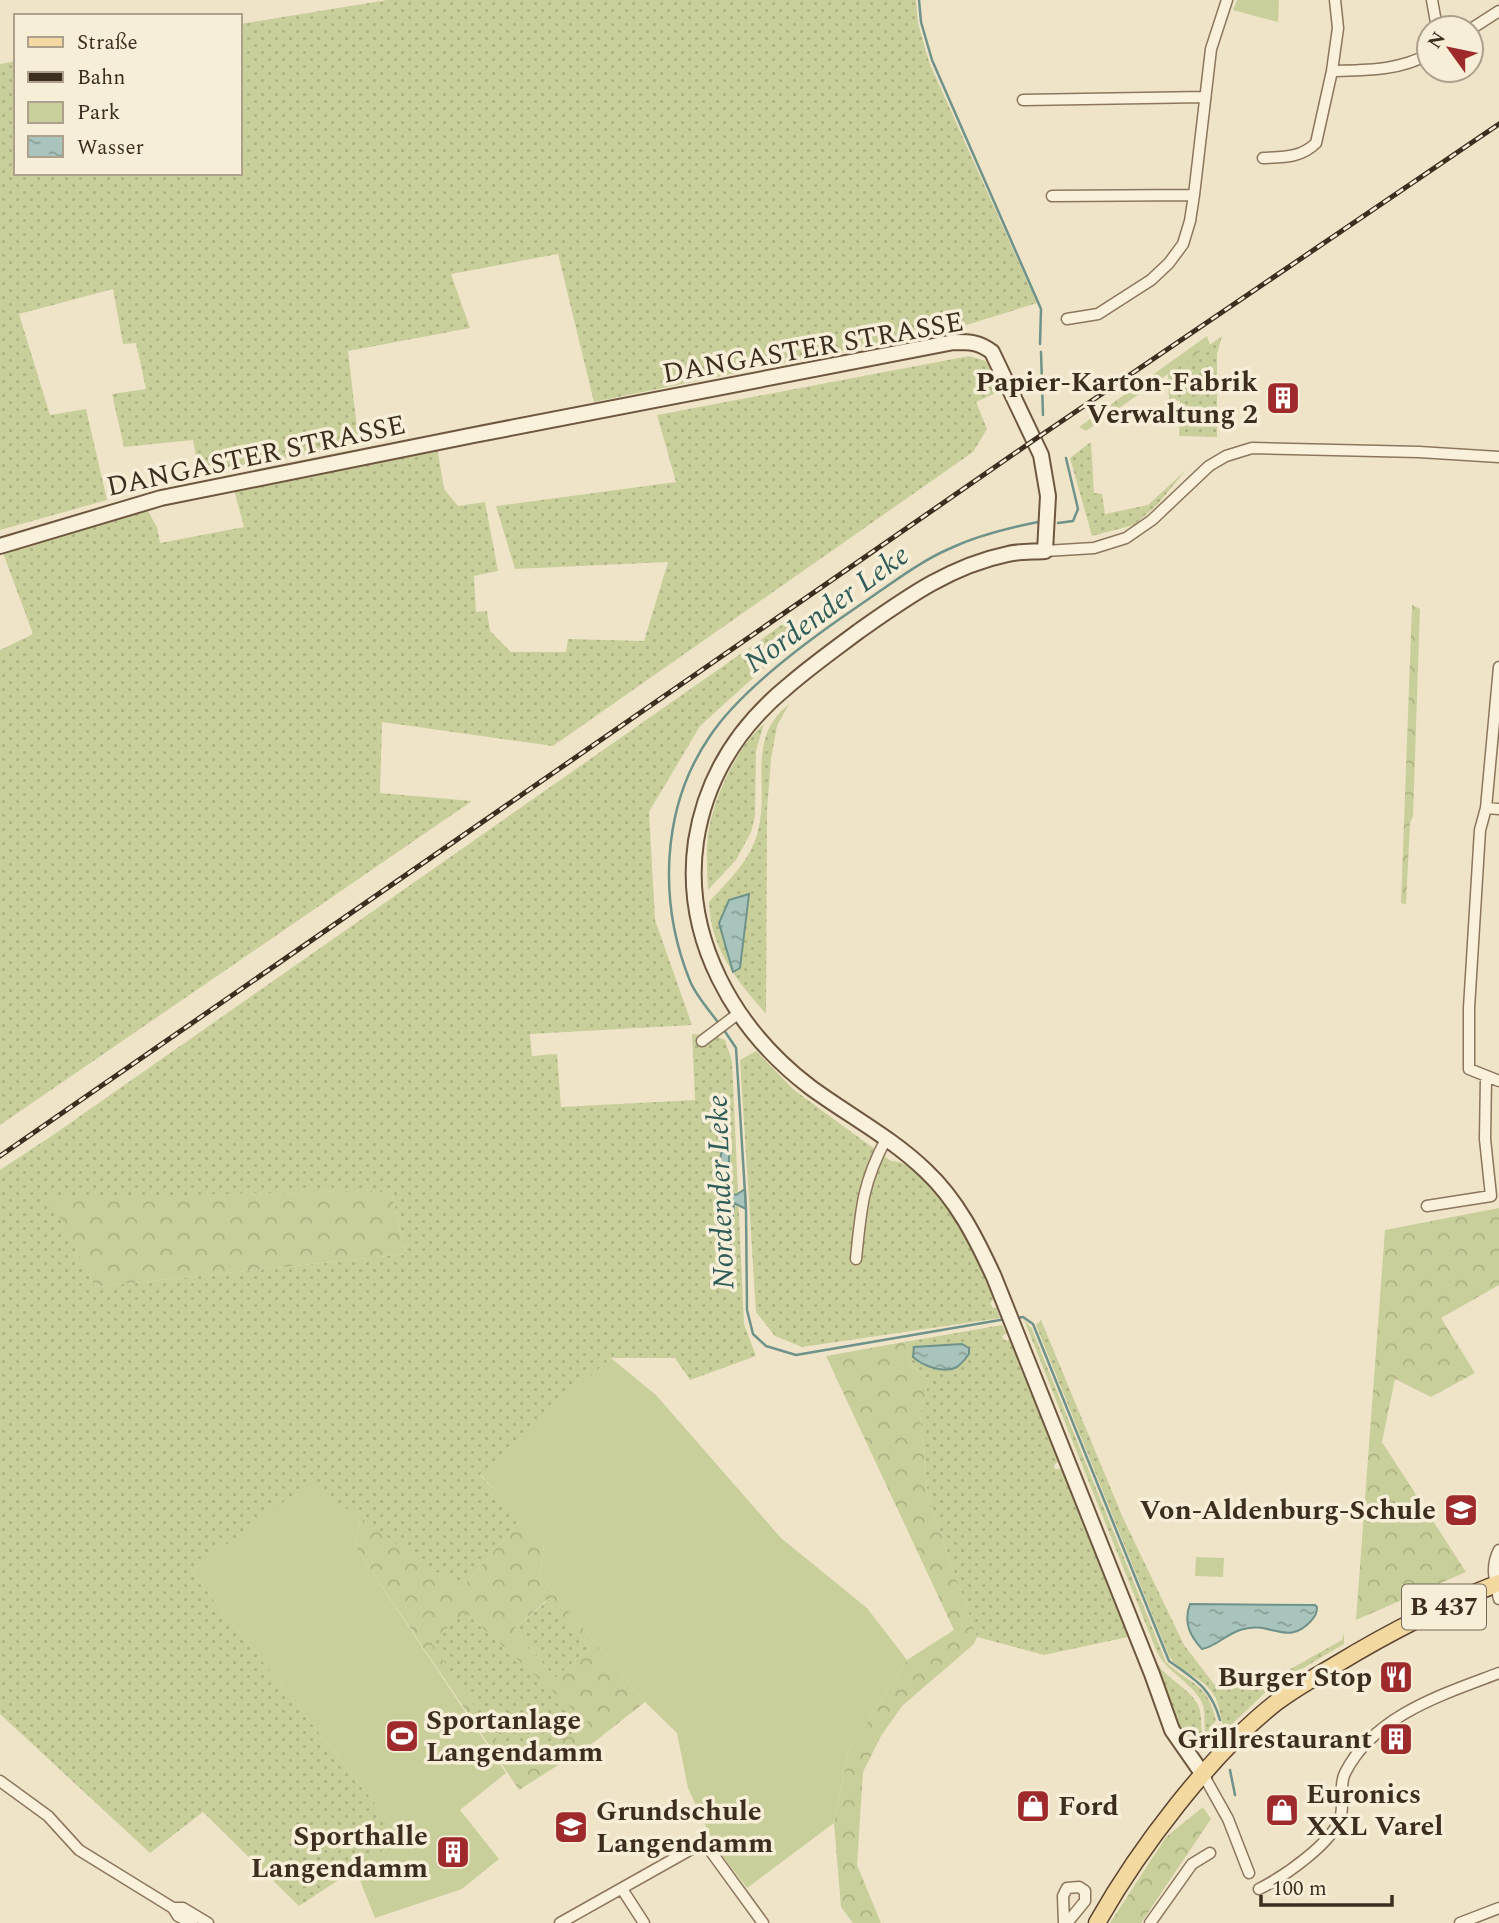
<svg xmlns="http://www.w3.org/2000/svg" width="1499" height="1923" font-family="Spectral,serif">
<defs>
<pattern id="grass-dots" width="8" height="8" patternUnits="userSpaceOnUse" patternTransform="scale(1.75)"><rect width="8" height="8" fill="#c9cf9b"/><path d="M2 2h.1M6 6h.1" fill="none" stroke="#aeb285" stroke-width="1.8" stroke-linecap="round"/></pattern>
<pattern id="forest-crowns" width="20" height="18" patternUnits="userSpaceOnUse" patternTransform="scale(1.75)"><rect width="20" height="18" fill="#c9cf9b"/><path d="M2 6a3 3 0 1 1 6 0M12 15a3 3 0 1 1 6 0" fill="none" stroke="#aeb285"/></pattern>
<pattern id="water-ripples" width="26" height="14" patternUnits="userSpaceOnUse" patternTransform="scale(1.75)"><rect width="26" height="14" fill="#a9c4bc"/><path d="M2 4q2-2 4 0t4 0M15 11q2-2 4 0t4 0" fill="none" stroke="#8ba098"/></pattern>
</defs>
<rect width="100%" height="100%" fill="#f0e4c8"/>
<!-- grass -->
<path fill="url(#grass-dots)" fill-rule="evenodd" d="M387,0H916L918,23L929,62L1037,303L960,327L594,402L558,254L451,274L470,328L348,351L359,446L218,469L200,478L193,440L124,447L112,394L146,389L136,343L123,344L113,289L19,314L50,415L86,409L107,500L0,530V64L16,61V173H240V24Z
M1222,336L1217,354V437L1179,436L1180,401L1169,400L1168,374Z
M969,356L986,361L1002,390L976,402L987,429L973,452L553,746L382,722L380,793L472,801L0,1125V650L33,634L3,553L146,508L157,527L160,543L244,527L234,490L437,447L444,489L458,506L485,502L498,571L474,576L476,612L487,611L490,631L511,652H566L568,639L644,641L668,562L515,569L496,506L676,482L657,415Z
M1091,442L1094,493L1102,494L1105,514L1148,505L1186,470L1156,506L1134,525L1092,536L1070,458Z
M786,622L797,638L700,726L649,812L655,920L692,1025L530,1034L532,1056L557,1054L561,1107L695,1100L692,1034L715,1036L725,1040L732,1061L744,1324L756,1356L690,1380L675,1358H611L480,1475L522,1518L461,1589L309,1484L191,1571L392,1825L396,1842L299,1906L203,1812L150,1853L0,1714V1170L53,1135ZM729,1133V1177L733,1203L731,1245L727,1249C720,1233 727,1223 728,1206C730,1184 715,1172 722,1148C724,1141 724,1138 729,1133ZM391,1190L406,1254L95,1287L51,1199Z
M789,704L777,726L771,759L767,810L766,1014C736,979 711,950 709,902C728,881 751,860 758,831C770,785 745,740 789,704Z
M764,724L756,751L755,816L751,832L736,860L708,890C707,872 706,853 708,835C712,801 737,746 764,724Z
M756,1051L794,1090L891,1161C933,1161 982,1264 995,1298L990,1303L993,1308H1000L997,1310L1000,1318L802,1347L775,1336L756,1312L740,1060Z
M1024,1320L1031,1327L1166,1662C1191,1686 1208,1682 1216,1721L1208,1729L1218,1724L1220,1734L1209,1743C1200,1731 1209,1712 1200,1699C1188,1680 1167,1672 1157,1652Z
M1041,1320L1123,1518L1184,1645L1214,1684L1253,1690L1342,1640L1344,1633V1644L1271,1687L1226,1730C1219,1720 1221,1702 1211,1691C1200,1676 1179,1672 1169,1656L1036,1325Z
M1002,1325L1005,1331L1009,1332L1002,1336L1003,1339L1007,1341L1011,1338L1060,1460L1054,1465L1055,1469H1064L1129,1632L1128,1637L1044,1655L977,1637L928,1498L920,1415L929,1380L913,1367L904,1342Z
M1023,1331L1157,1663C1167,1679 1187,1687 1197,1703C1204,1715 1199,1733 1205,1747L1203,1750L1201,1751L1191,1745L1181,1730Z
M549,1599L590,1648L555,1678L514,1629Z
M466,1613L590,1724L516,1768L429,1641Z"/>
<!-- forest -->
<path fill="url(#forest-crowns)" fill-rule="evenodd" d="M1207,336L1210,345L1086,431L1079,427Z
M1412,605L1420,609L1413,816L1410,823L1406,904L1401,903Z
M391,1190L406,1254L95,1287L50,1198Z
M1499,1208V1285L1441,1318L1475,1373L1431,1397L1395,1379L1382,1442L1466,1572L1356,1620L1385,1230Z
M904,1342L913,1367L929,1380L920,1415L928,1498L977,1637L974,1644L902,1706L881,1736L863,1772L857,1865L881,1923H853L841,1907L834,1823L849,1750L907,1660L954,1630L826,1356Z
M360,1518L461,1589L522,1518L544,1544L540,1577L645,1702L593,1743L519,1790L355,1546ZM548,1599L590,1648L555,1678L514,1629ZM466,1613L589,1724L516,1767L430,1641Z
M1203,1807L1211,1819L1141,1923H1110L1166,1837Z"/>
<!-- park -->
<path fill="#c9cf9b" d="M1237,0H1279L1278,22L1233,10Z
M611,1358L656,1395L781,1538L867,1608L907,1660L849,1750L834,1823L747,1888L715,1846L688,1788L677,1733L645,1702L540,1577L544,1544L480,1474Z
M309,1483L360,1518L355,1546L506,1773L460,1810L499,1859L462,1889L375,1918L355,1868L396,1842L392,1825L191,1571Z
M1196,1557L1224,1558L1223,1577L1195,1576Z"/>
<!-- water -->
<path fill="url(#water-ripples)" stroke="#6f938a" stroke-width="2" d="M749,894L740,968L733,972L719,923L729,900Z
M729,1132V1177L733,1194L736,1195L745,1189L746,1209L734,1203L730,1250L727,1249L722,1235L728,1208V1195L721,1178L719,1164L725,1136Z
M962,1344L969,1348V1354C966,1358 961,1364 957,1367C944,1374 923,1366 913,1357L914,1347Z
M1190,1604L1315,1605L1317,1607C1317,1614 1315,1616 1311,1621C1286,1648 1270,1619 1240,1630C1225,1635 1217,1646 1202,1649C1190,1636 1183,1622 1190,1604Z"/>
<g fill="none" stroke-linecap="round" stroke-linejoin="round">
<!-- stream -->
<path stroke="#6f938a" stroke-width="2.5" d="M919,0L921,22L932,60L1041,309L1040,344
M1041,352L1043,415
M1058,523L1073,521L1078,509L1066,458
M720,1025C710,1011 696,996 690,981C658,902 661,807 710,736C741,689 810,639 857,607C887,587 918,562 951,548C979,535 1008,528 1038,522
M724,1030L736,1048L746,1209L747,1310L753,1334L766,1346L796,1355L1006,1319
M1016,1318L1023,1317L1033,1324L1169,1661C1196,1680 1211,1688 1220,1720
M1230,1770L1235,1795"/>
<!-- street casing -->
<g stroke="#8d765c" stroke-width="13">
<path id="street" d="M1432,0L1437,28
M1471,29L1499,11
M1332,71C1366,70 1398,71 1429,54
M1023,100L1205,97
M1263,158C1283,157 1301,158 1316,143L1332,71L1338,28L1335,0
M1052,196L1194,195
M1067,319L1098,314L1151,280L1169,263L1183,244L1190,221L1194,195L1211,49L1227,0
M1045,551L1094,548L1126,538L1152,520L1209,466L1226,456L1252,448L1419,452L1499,457
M1499,667L1486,808L1480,830L1469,1008V1069L1499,1081
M1486,808L1499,809
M702,1041L739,1013
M1427,1206L1491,1196L1485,1139L1486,1077
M856,1259C861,1210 862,1184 886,1139
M1499,1550C1490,1567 1495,1581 1499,1599
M1204,1776L1228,1819L1249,1873
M0,1781L48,1816L79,1850L173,1908H183L208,1923
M622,1889L644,1923
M1259,1889C1283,1877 1335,1842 1341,1815C1344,1802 1339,1785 1345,1773C1374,1715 1444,1694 1499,1673
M173,1908L178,1916L192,1923
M560,1923L704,1842L763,1923
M1064,1923L1063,1896L1067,1888L1079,1887L1085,1891V1901L1067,1923
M1150,1923L1192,1864L1210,1853
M1460,1923L1499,1908"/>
</g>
<!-- secondary casing -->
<g stroke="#6f573f" stroke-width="18">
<path id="secondary" d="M0,546L161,498L474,435L954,342C970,342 979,342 992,352L1041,455L1048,496L1045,551C1033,552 1020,551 1008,554C950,566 906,598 859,631C835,649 811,666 788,686C739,726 706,777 696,841C682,938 734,1029 810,1087C848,1115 892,1138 926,1171C957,1200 976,1238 994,1277L1152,1674L1172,1730L1204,1776"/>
</g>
<!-- primary casing -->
<g stroke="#5b4430" stroke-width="19">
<path id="primary" d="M1097,1923C1138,1850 1212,1752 1278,1701C1297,1687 1317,1676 1337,1664C1388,1633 1443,1605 1499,1583"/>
</g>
<!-- street -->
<use href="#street" stroke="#faf1dc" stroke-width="10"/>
<!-- secondary -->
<use href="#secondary" stroke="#faf1dc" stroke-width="14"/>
<!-- primary -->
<use href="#primary" stroke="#f3d9a0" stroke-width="16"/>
<!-- rail casing -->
<g stroke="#3d2e20" stroke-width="5">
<path id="rail" d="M0,1156L1034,440L1499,124"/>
</g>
<!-- rail -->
<use href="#rail" stroke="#f7eed8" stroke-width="2.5" stroke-dasharray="8" stroke-linecap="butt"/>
</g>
<!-- icons -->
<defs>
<g id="building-square" transform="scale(1.75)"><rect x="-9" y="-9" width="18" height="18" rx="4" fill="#9e2a2b" stroke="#f7eed8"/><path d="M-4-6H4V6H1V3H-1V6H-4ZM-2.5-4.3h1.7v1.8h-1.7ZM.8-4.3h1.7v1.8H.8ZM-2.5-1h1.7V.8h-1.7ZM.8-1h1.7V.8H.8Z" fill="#fff"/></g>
<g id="school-square" transform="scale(1.75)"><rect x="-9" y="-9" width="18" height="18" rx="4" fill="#9e2a2b" stroke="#f7eed8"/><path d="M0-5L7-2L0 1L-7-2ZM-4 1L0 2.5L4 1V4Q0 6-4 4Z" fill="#fff"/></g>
<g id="restaurant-square" transform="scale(1.75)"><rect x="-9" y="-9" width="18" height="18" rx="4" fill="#9e2a2b" stroke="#f7eed8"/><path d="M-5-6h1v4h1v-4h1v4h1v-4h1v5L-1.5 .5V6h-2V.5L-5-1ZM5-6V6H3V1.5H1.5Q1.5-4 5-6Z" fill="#fff"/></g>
<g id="stadium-square" transform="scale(1.75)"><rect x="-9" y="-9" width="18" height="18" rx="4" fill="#9e2a2b" stroke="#f7eed8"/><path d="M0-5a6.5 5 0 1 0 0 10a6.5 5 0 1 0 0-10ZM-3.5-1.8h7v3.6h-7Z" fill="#fff"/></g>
<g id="shop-square" transform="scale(1.75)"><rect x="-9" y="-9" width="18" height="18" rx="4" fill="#9e2a2b" stroke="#f7eed8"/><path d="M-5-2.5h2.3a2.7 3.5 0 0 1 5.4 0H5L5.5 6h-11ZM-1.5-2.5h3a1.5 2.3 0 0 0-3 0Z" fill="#fff"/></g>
</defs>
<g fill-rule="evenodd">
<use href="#building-square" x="1283" y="398"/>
<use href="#school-square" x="1461" y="1510"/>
<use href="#restaurant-square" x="1396" y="1677"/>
<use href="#stadium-square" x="402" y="1736"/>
<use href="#building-square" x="1396" y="1739"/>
<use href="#shop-square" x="1033" y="1806"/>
<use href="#shop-square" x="1282" y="1810"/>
<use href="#school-square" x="571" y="1827"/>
<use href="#building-square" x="453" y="1852"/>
</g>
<g text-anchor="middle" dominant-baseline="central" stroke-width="7" stroke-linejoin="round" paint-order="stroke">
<!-- shield labels -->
<rect fill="#f7eed8" stroke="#756857" stroke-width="2" x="1402" y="1584.5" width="84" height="45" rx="5"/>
<g font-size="26" font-weight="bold" fill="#3d2e20">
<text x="1444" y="1607">B 437</text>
</g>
<!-- street labels -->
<g font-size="28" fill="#3d2e20" stroke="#f7eed8">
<text transform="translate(813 348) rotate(-10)">DANGASTER STRASSE</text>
<text transform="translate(256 456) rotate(-12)">DANGASTER STRASSE</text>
</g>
<!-- poi labels -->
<g font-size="28" font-weight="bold" fill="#3d2e20" stroke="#f7eed8" text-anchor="end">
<text x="1258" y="382">Papier-Karton-Fabrik<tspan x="1258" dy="32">Verwaltung 2</tspan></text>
<text x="1436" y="1510">Von-Aldenburg-Schule</text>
<text x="1372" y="1677">Burger Stop</text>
<text x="426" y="1720" text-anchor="start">Sportanlage<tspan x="426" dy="32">Langendamm</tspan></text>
<text x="1372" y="1739">Grillrestaurant</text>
<text x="1306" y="1794" text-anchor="start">Euronics<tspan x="1306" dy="32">XXL Varel</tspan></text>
<text x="1058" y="1806" text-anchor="start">Ford</text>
<text x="596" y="1811" text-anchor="start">Grundschule<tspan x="596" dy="32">Langendamm</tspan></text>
<text x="428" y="1836">Sporthalle<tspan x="428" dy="32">Langendamm</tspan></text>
</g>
<!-- water labels -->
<g font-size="30" font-style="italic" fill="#2f5d5a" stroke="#f7eed8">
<text transform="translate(827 609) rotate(-36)">Nordender Leke</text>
<text transform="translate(721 1192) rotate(-92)">Nordender Leke</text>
</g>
</g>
<!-- legend -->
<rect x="14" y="14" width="228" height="161" fill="#f7eed8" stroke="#ada18e" stroke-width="2"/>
<rect x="28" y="37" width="35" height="10" fill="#f3d9a0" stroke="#ada18e" stroke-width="2"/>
<text x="77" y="49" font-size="21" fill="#3d2e20">Straße</text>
<rect x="28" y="72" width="35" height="10" fill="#3d2e20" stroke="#ada18e" stroke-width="2"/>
<text x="77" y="84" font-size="21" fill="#3d2e20">Bahn</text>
<rect x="28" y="102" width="35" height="21" fill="#c9cf9b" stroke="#ada18e" stroke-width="2"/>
<text x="77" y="119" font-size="21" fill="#3d2e20">Park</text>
<rect x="28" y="136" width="35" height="21" fill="url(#water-ripples)" stroke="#ada18e" stroke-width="2"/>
<text x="77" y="154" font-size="21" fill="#3d2e20">Wasser</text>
<!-- north arrow -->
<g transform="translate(1450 49) rotate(303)"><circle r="33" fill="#f7eed8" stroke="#ada18e" stroke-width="2"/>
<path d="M0-5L12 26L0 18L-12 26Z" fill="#9e2a2b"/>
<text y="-10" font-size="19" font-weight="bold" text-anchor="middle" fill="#3d2e20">N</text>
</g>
<!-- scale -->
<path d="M1261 1895v10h131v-10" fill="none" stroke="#3d2e20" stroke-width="3.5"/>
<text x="1272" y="1895" font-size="21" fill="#3d2e20" stroke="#f7eed8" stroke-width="5" paint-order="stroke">100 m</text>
</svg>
